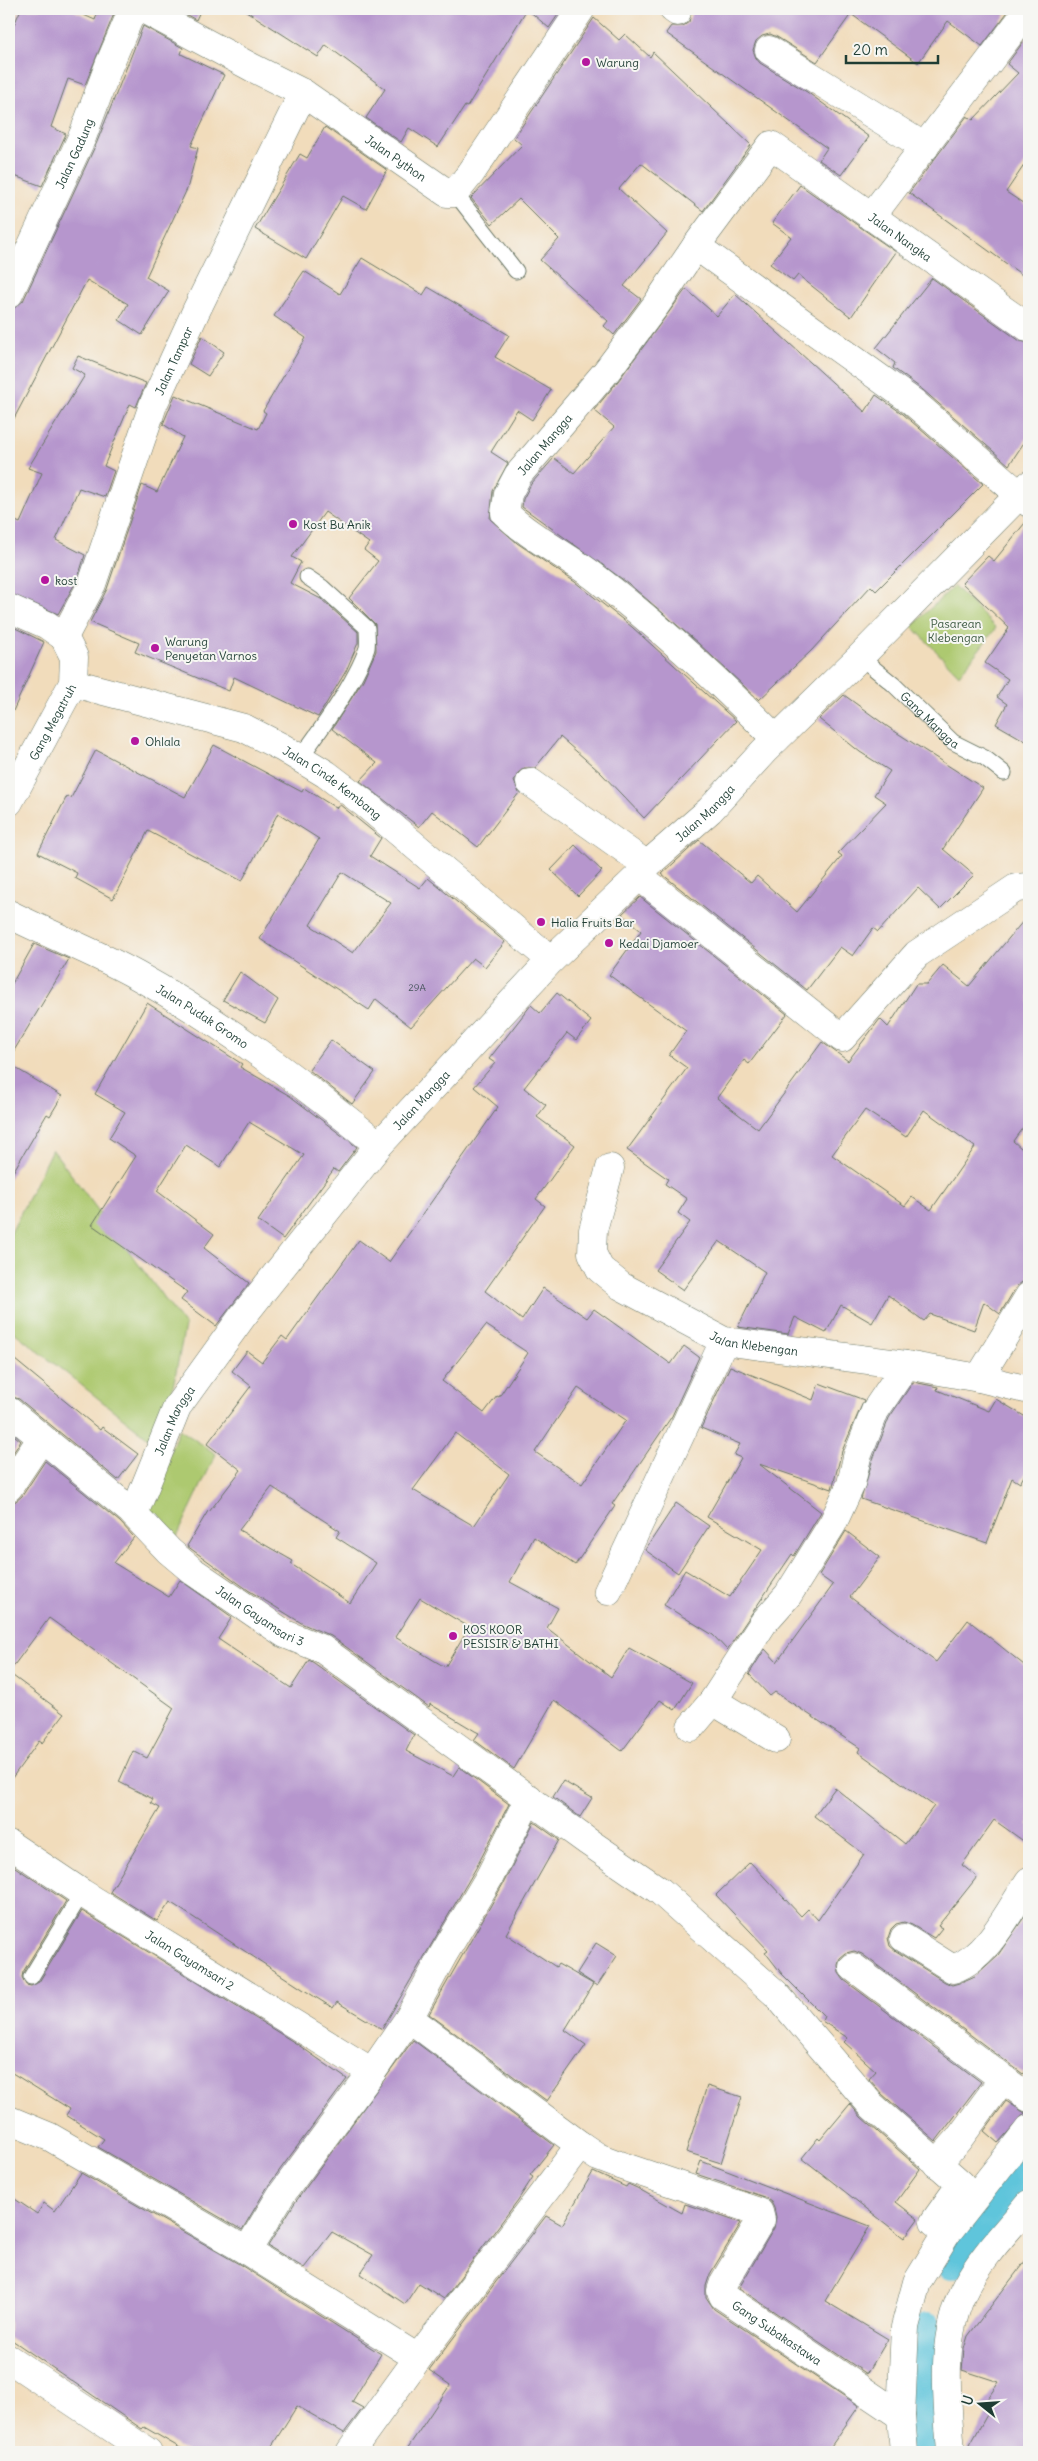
<svg xmlns="http://www.w3.org/2000/svg" width="1038" height="2461" font-family="Delius,sans-serif">
<rect width="100%" height="100%" fill="#f6f6f2"/>
<filter id="ink" filterUnits="userSpaceOnUse"><feTurbulence type="fractalNoise" baseFrequency=".02" numOctaves="2"/><feDisplacementMap in="SourceGraphic" scale="10" xChannelSelector="R" yChannelSelector="G"/><feConvolveMatrix kernelMatrix="1 2 1 2 8 2 1 2 1" color-interpolation-filters="sRGB"/></filter>
<filter id="wash" filterUnits="userSpaceOnUse"><feTurbulence type="fractalNoise" baseFrequency=".0096" numOctaves="4" result="noise"/><feDisplacementMap in="SourceGraphic" scale="20" xChannelSelector="R" yChannelSelector="G"/><feGaussianBlur stdDeviation="1.12" result="paint"/><feColorMatrix in="noise" values="0 0 0 0 0 0 0 0 0 0 0 0 0 0 0 0 0 1.4 0 .05"/><feComposite in="paint" operator="in"/></filter>
<g filter="url(#wash)">
<rect width="100%" height="100%" fill="#f1dcbb"/>
<!-- green -->
<path fill="#adc96f" stroke="#668352" d="M954,586L996,628L959,675L912,626Z
M52,1149L185,1326L161,1448L9,1328V1237Z
M179,1429L216,1454L174,1543L143,1518Z"/>
<g fill="none" stroke-linecap="round" stroke-linejoin="round">
<!-- canal -->
<path stroke="#5ec5db" stroke-width="32" d="M951,2263L1029,2164
M925,2452L921,2392L927,2328"/>
</g>
<g id="blocks">
<!-- building -->
<path fill="#b696cd" fill-rule="evenodd" d="M21,9H70L95,20L99,9H116L85,85L68,79L51,127L66,134L42,186L9,174V36Z
M176,9H201L196,20Z
M243,9H562L549,28L527,9L467,107L465,106L438,147L409,128L401,142L366,118L385,89L326,45L318,57Z
M692,9H1010L982,46L948,21L918,63L851,14L817,62L777,37L770,34L762,36L756,41L753,50L756,58L760,63L807,92L869,137L841,175L819,160L827,148L666,33L671,26H683L689,22Z
M594,18L619,40L625,34L650,57L653,52L751,145L703,211L641,163L619,189L667,233L624,286L641,299L614,335L604,326L608,321L540,260L559,239L519,199L492,224L471,198L522,145L514,138Z
M143,26L183,48L181,54L224,75L191,146L198,148L187,189L146,277L169,291L142,335L119,320L128,304L87,280L9,428V318L13,309L23,301L97,142Z
M1029,34V158L1006,192L1029,207V280L909,193L967,116L973,120L1018,73L1007,64Z
M325,127L387,170L366,209L343,196L306,259L255,229L300,154L307,158Z
M800,185L896,252L851,317L798,275L793,281L770,264L791,237L772,223Z
M362,258L423,295L428,287L509,335L495,357L551,390L532,420L517,410L491,452L508,463L493,491L490,519L517,543L575,582L632,627L736,721L644,818L601,773L560,737L535,768H524L518,773L514,781L519,793L478,847L432,811L419,827L360,781L377,763L332,729L363,680L376,651L375,624L349,598L378,561L364,550L369,543L325,512L292,557L301,562L290,583L321,599L358,632V643L346,671L318,717L234,677L229,691L135,652L139,643L90,622L107,589L142,485L157,492L183,437L163,424L175,395L258,429L266,413L263,411L306,338L274,316L304,271L340,294Z
M932,278L1020,341L1029,343V435L1009,465L923,390L893,368L895,363L876,348Z
M686,289L717,316L735,294L865,412L876,395L903,414L983,484L876,591L871,586L811,651L759,700L698,643L629,584L522,507L523,499L531,484L554,458L574,473L614,427L594,410L618,381Z
M202,336L224,352L208,376L189,364Z
M78,356L146,383L136,407L130,404L104,466L114,471L105,497L79,488L56,540L85,555L78,578L58,614L9,593V518L20,523L42,473L28,468L85,375L72,368Z
M1029,518V743L996,724L1007,704L997,697L1008,679L985,663L1009,628L962,583L988,556L994,561Z
M9,625L44,642L9,720Z
M844,695L888,727L983,788L943,849L974,875L940,909L918,888L878,932L873,928L853,956L840,947L807,990L662,874L699,840L751,883L757,876L797,912L842,856L838,853L886,803L874,795L890,771L860,752L819,719Z
M214,745L302,792L304,788L336,808L339,804L381,838L370,856L420,888L428,878L505,942L485,967L473,958L411,1027L376,999L369,1010L260,939L319,839L278,813L242,881L148,831L113,899L75,878L77,873L38,853L67,796L71,798L96,750L185,797ZM342,872L391,903L353,953L310,925Z
M575,845L602,871L578,896L551,870Z
M640,897L787,1014L749,1064L744,1060L717,1098L758,1129L822,1042L848,1061L880,1019L888,1027L916,984H927L943,965L969,986L1029,914V1119L1013,1141L1029,1155V1280L1022,1282L1016,1287L1000,1314L984,1302L974,1330L930,1314L924,1321L888,1295L872,1323L841,1305L826,1333L795,1317L788,1334L738,1327L765,1272L719,1241L683,1290L655,1270L690,1222L678,1213L687,1199L665,1184L668,1179L627,1150L687,1068L669,1055L686,1031L609,975L641,931L622,914ZM865,1110L906,1137L924,1110L975,1147L931,1210L912,1197L905,1206L832,1155Z
M34,944L69,959L9,1059V989Z
M240,972L278,1000L265,1023L223,1000Z
M557,993L591,1021L576,1040L567,1033L524,1088L546,1105L537,1117L575,1145L536,1199L545,1206L485,1291L522,1320L543,1288L587,1318L594,1309L671,1364L684,1346L699,1357L672,1416L612,1504L615,1506L575,1565L534,1537L510,1582L558,1608L547,1628L611,1677L629,1648L692,1683L675,1710L660,1700L622,1751L554,1700L514,1769L474,1740L479,1733L475,1731L430,1704L429,1707L331,1636L303,1624L248,1590L187,1546L208,1511L209,1512L241,1470L207,1444L251,1386L232,1371L247,1351L262,1362L282,1336L287,1340L359,1240L389,1262L498,1107L474,1087L495,1063L489,1059L531,1005L540,1013ZM486,1325L528,1353L499,1397L497,1396L484,1413L442,1381ZM578,1388L626,1420L582,1484L535,1452ZM455,1433L509,1474L474,1526L413,1490ZM272,1487L340,1531L336,1537L376,1563L350,1603L291,1564L293,1561L239,1530ZM420,1598L469,1627L445,1667L395,1637Z
M147,1003L242,1064L240,1067L290,1096L357,1147L338,1172L334,1169L283,1239L258,1221L304,1155L249,1122L220,1167L186,1145L157,1191L214,1234L204,1248L249,1283L216,1326L181,1300L187,1292L92,1225L136,1156L109,1138L125,1112L95,1094Z
M331,1040L375,1072L352,1104L309,1070Z
M9,1064L62,1096L50,1116L47,1114L9,1179Z
M9,1355L100,1430L102,1427L138,1454L118,1480L19,1399L9,1396Z
M730,1366L813,1400L819,1383L864,1400L842,1451L832,1489L759,1464L821,1512L794,1556L792,1554L727,1650L713,1635L664,1605L685,1570L730,1597L762,1550L707,1517L741,1458L734,1455L740,1444L701,1428Z
M913,1382L938,1387L937,1390L989,1411L996,1399L1029,1419V1467L1020,1483L1012,1478L987,1543L861,1499L872,1462L889,1418Z
M9,1431L21,1441L9,1459Z
M45,1461L120,1522L134,1537L114,1563L169,1597L180,1580L232,1617L218,1639L291,1688L309,1660L314,1663L414,1735L406,1751L453,1776L459,1767L509,1804L476,1868L382,2029L337,2002L333,2008L304,1990L170,1902L157,1921L110,1892L160,1808L151,1803L153,1799L119,1782L133,1751L147,1758L174,1708L49,1618L9,1672V1503L16,1501L22,1496Z
M676,1503L709,1526L678,1573L645,1550Z
M846,1531L880,1557L850,1597L936,1662L968,1620L1029,1669V1845L994,1820L962,1865L977,1877L938,1926L942,1928L934,1938L912,1925L904,1922L896,1924L891,1929L888,1938L890,1946L896,1951L945,1982L952,1985L959,1983L975,1976L998,1955L1029,1910V2068L1023,2074L862,1954L854,1951L846,1953L840,1958L838,1965L839,1973L844,1980L981,2082L936,2141L882,2094L869,2079L876,2071L844,2042L848,2038L822,2021L824,2016L782,1974L765,1952L768,1950L716,1895L750,1862L801,1916L808,1909L818,1920L864,1854L814,1816L835,1788L905,1844L934,1806L858,1752L860,1748L775,1692L770,1696L749,1674L765,1649L777,1662L833,1585L819,1575Z
M9,1673L64,1714L42,1743L39,1741L9,1782Z
M563,1781L592,1798L580,1817L553,1797Z
M534,1822L559,1840L506,1934L556,1967L558,1964L593,1984L565,2030L586,2045L547,2101L429,2014L503,1884Z
M9,1863L66,1901L23,1972L22,1977L26,1985L31,1986L39,1982L82,1911L297,2044L347,2079L268,2186L242,2230L98,2147L104,2139L66,2115L70,2109L9,2071Z
M596,1943L617,1956L597,1986L577,1973Z
M413,2040L554,2145L530,2175L533,2177L518,2200L444,2299L419,2283L405,2304L360,2274L373,2255L332,2232L304,2268L268,2246L294,2204Z
M707,2086L742,2097L721,2163L686,2152Z
M1006,2101L1025,2113L998,2143L984,2131Z
M850,2104L861,2117L920,2169L896,2202L918,2219L904,2238L802,2158L818,2138L820,2140Z
M701,2161L870,2226L825,2301L888,2339L867,2374L739,2288L774,2228L776,2217L774,2208L771,2202L764,2197L696,2174Z
M593,2172L626,2187L628,2184L637,2188L682,2213L685,2204L741,2223L710,2274L706,2286V2297L714,2309L859,2406L827,2452H405L450,2385L429,2370L546,2216L562,2225Z
M81,2173L239,2264L381,2354L352,2402L363,2408L344,2433L297,2406L268,2452H187L144,2427L142,2429L9,2338V2195L37,2214L44,2203L55,2211Z
M1029,2256V2452H966L988,2413L981,2408L999,2382L962,2370L964,2349L968,2336Z"/>
</g>
</g>
<g filter="url(#ink)">
<use href="#blocks" fill-opacity="0" stroke="#687563" stroke-width="1"/>
<g fill="none" stroke-linecap="round" stroke-linejoin="round">
<!-- lane casing -->
<g stroke="#687563" stroke-width="17">
<g id="lane">
<path d="M455,193L516,271"/>
<path id="s1" d="M860,657L893,684L953,742L985,758L1004,773"/>
<path d="M300,758C322,728 355,683 367,648C368,642 367,634 367,628L322,587L307,577"/>
<path d="M31,1977L82,1893"/>
</g>
</g>
<!-- street casing -->
<g stroke="#687563" stroke-width="29">
<g id="street">
<path id="s2" d="M143,9L253,68L303,93L447,193H455L471,173L581,9"/>
<path d="M673,9L677,12"/>
<path d="M769,50L925,147"/>
<path d="M871,217L1029,9"/>
<path d="M696,246L913,402L1029,503"/>
<path id="s3" d="M9,294L83,135L109,65L133,9"/>
<path d="M9,608L47,625L64,637"/>
<path id="s4" d="M64,637L92,584L153,405L196,311L303,93"/>
<path id="s5" d="M73,683L244,728L283,748L326,774L364,803L551,960"/>
<path id="s6" d="M776,739C719,681 659,626 595,577C565,554 532,539 505,513L508,494L518,475L606,372L656,305L696,246L771,145L1029,328"/>
<path d="M530,782L647,865"/>
<path id="s7" d="M9,802L73,683L74,657L64,637"/>
<path d="M639,876L842,1038L917,954L1016,888L1029,887"/>
<path id="s8" d="M9,914C50,935 95,952 136,975C223,1023 302,1083 379,1145"/>
<path id="s9" d="M610,1168L593,1230L592,1253L600,1269L621,1286L724,1341L906,1365L979,1378L1029,1390"/>
<path d="M979,1378L1029,1296"/>
<path id="s10" d="M9,1411L131,1511L169,1551L194,1572L285,1634L322,1649L587,1841L660,1891L776,1994L871,2105L961,2184L934,2222L947,2233"/>
<path d="M9,1487L41,1439"/>
<path id="s11" d="M134,1514L177,1407L242,1317L379,1145L551,960L639,876L647,865L710,810L764,751L860,657L1029,485"/>
<path d="M608,1591L724,1341"/>
<path d="M713,1701L776,1739"/>
<path d="M691,1727L713,1701L764,1622L788,1595L833,1523L851,1484L857,1457L875,1411L906,1365"/>
<path id="s12" d="M9,1844L82,1893L372,2072"/>
<path d="M904,1938L953,1969C988,1957 1009,1911 1029,1881"/>
<path d="M853,1967L1029,2098"/>
<path d="M409,2018L580,2145"/>
<path d="M9,2120L50,2137L247,2251L418,2358"/>
<path d="M937,2164L958,2140L1003,2079"/>
<path d="M247,2251L281,2195L372,2072L409,2018L443,1955L490,1876L529,1798"/>
<path d="M9,2359L148,2452"/>
<path id="s13" d="M350,2452L418,2358L580,2145L598,2157L619,2165L759,2212L761,2220L724,2282L721,2291L723,2296L901,2416"/>
<path d="M904,2452L901,2416L905,2327L917,2282L947,2233L1029,2129"/>
<path d="M951,2452C947,2398 939,2336 966,2286C982,2256 1008,2230 1029,2204"/>
</g>
</g>
<!-- lane -->
<use href="#lane" stroke="#fff" stroke-width="15"/>
<!-- street -->
<use href="#street" stroke="#fff" stroke-width="28"/>
</g>
</g>
<!-- markers -->
<g fill="#b5179e" stroke="#f6f6f2" stroke-width="2">
<circle cx="586" cy="62" r="5"/>
<circle cx="293" cy="524" r="5"/>
<circle cx="45" cy="580" r="5"/>
<circle cx="155" cy="648" r="5"/>
<circle cx="135" cy="741" r="5"/>
<circle cx="541" cy="922" r="5"/>
<circle cx="609" cy="943" r="5"/>
<circle cx="453" cy="1636" r="5"/>
</g>
<g text-anchor="middle" dominant-baseline="central" stroke-width="4" stroke-linejoin="round" paint-order="stroke">
<!-- number labels -->
<g font-size="10" fill="#45535a">
<text x="417" y="987">29A</text>
</g>
<!-- poi labels -->
<g font-size="12" fill="#1f3d34" stroke="#f6f6f2" text-anchor="start">
<text x="596" y="62">Warung</text>
<text x="303" y="524">Kost Bu Anik</text>
<text x="55" y="580">kost</text>
<text x="165" y="641">Warung<tspan x="165" dy="14">Penyetan Varnos</tspan></text>
<text x="145" y="741">Ohlala</text>
<text x="551" y="922">Halia Fruits Bar</text>
<text x="619" y="943">Kedai Djamoer</text>
<text x="463" y="1629">KOS KOOR<tspan x="463" dy="14">PESISIR &amp; BATHI</tspan></text>
</g>
<!-- street labels -->
<g font-size="12" fill="#1f3d34" stroke="#f6f6f2">
<text stroke="none"><textPath href="#s3" startOffset="155">Jalan Gadung</textPath></text>
<text stroke="none"><textPath href="#s2" startOffset="294">Jalan Python</textPath></text>
<text stroke="none"><textPath href="#s6" startOffset="969">Jalan Nangka</textPath></text>
<text stroke="none"><textPath href="#s4" startOffset="298">Jalan Tampar</textPath></text>
<text stroke="none"><textPath href="#s6" startOffset="435">Jalan Mangga</textPath></text>
<text stroke="none"><textPath href="#s1" startOffset="94">Gang Mangga</textPath></text>
<text stroke="none"><textPath href="#s7" startOffset="91">Gang Megatruh</textPath></text>
<text stroke="none"><textPath href="#s5" startOffset="281">Jalan Cinde Kembang</textPath></text>
<text stroke="none"><textPath href="#s11" startOffset="912">Jalan Mangga</textPath></text>
<text stroke="none"><textPath href="#s8" startOffset="219">Jalan Pudak Gromo</textPath></text>
<text stroke="none"><textPath href="#s11" startOffset="508">Jalan Mangga</textPath></text>
<text stroke="none"><textPath href="#s9" startOffset="279">Jalan Klebengan</textPath></text>
<text stroke="none"><textPath href="#s11" startOffset="102">Jalan Mangga</textPath></text>
<text stroke="none"><textPath href="#s10" startOffset="325">Jalan Gayamsari 3</textPath></text>
<text stroke="none"><textPath href="#s12" startOffset="215">Jalan Gayamsari 2</textPath></text>
<text stroke="none"><textPath href="#s13" startOffset="736">Gang Subakastawa</textPath></text>
</g>
<!-- park labels -->
<g font-size="12" fill="#3b5940" stroke="#f6f6f2">
<text x="956" y="623">Pasarean<tspan x="956" dy="14">Klebengan</tspan></text>
</g>
</g>
<!-- margin -->
<rect width="1038" height="2461" fill="none" stroke="#f6f6f2" stroke-width="30"/>
<!-- north arrow -->
<g transform="translate(980 2404) rotate(287)" stroke="#f6f6f2" stroke-width="4" paint-order="stroke">
<path d="M0-4L9 19L0 12L-9 19Z" fill="#1f3d34"/>
<text y="-8" font-size="14" font-weight="bold" text-anchor="middle" fill="#1f3d34">U</text>
</g>
<!-- scale -->
<path d="M846 55v8h92v-8" fill="none" stroke="#1f3d34" stroke-width="2.5"/>
<text x="853" y="55" font-size="15" fill="#1f3d34" stroke="#f6f6f2" stroke-width="4" paint-order="stroke">20 m</text>
</svg>
